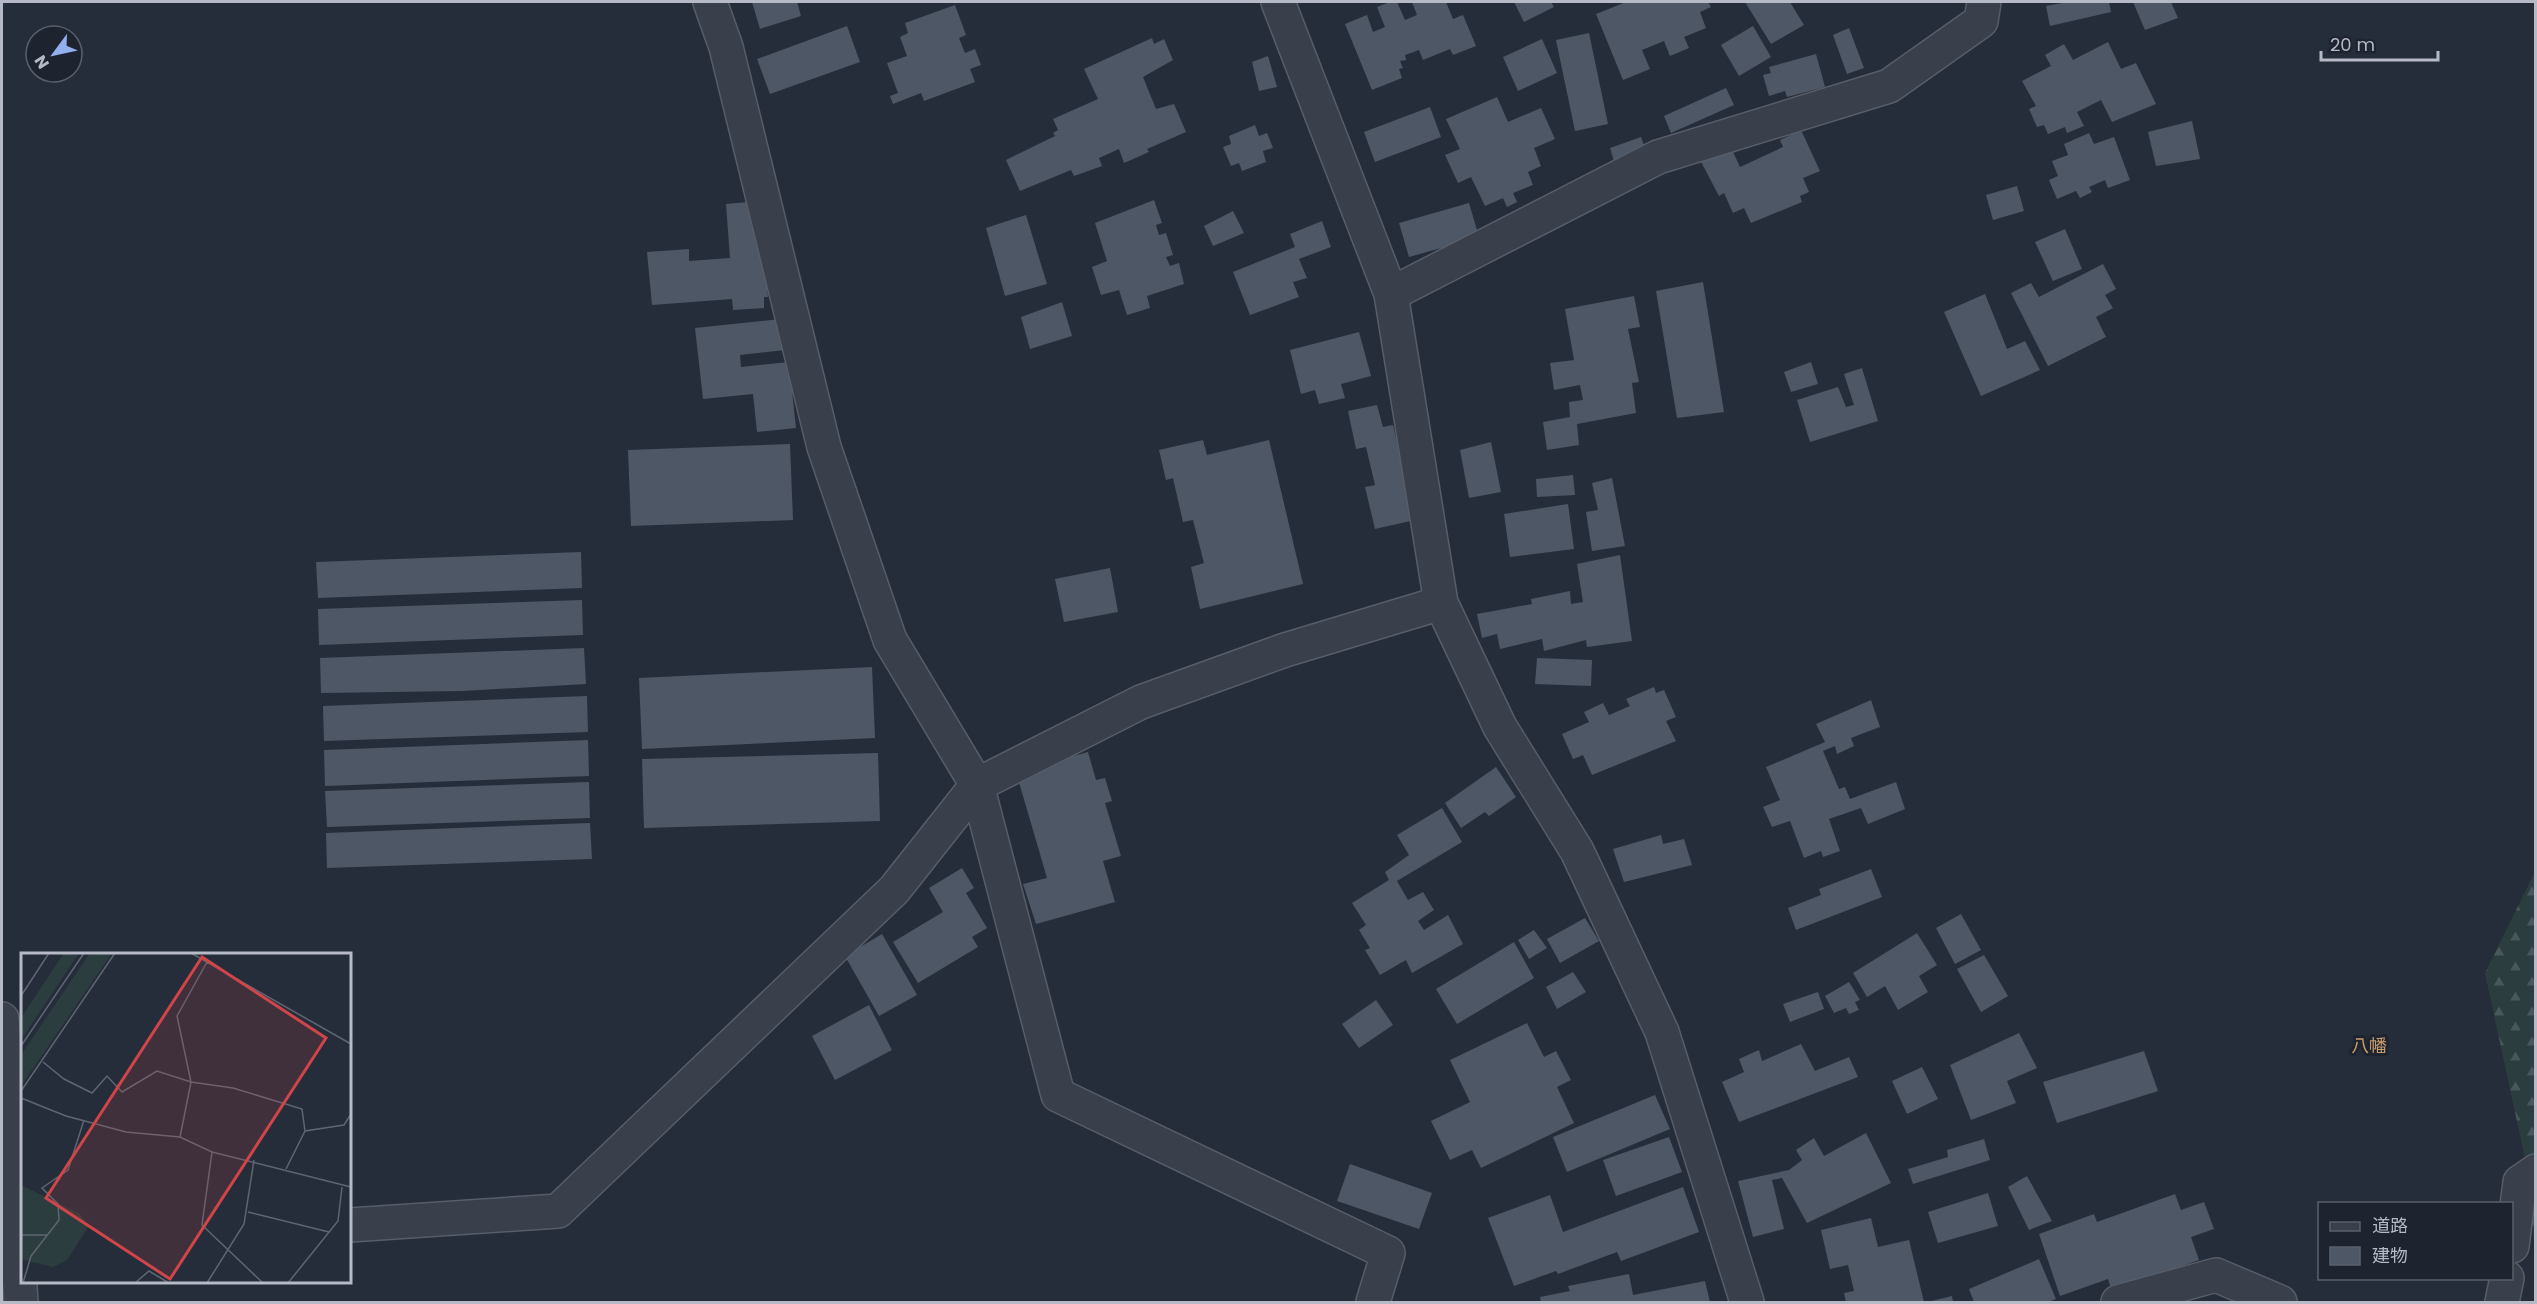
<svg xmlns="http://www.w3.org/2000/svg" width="2537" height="1304" font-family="Poppins,'Noto Sans JP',sans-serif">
<defs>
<pattern id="forest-firs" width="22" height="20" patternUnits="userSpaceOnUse" patternTransform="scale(1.5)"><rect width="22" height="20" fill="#2c3d3f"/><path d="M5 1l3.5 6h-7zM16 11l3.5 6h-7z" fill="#485759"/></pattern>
</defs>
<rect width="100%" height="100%" fill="#262d3a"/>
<!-- forest -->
<path fill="url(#forest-firs)" d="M2535,872V1256L2529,1177L2485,973Z"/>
<!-- building -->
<path fill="#4e5765" d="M752,2H797L801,16L760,29Z
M1390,2H1397L1405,20L1417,15L1412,2H1446L1453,19L1463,15L1476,46L1453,55L1450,49L1423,60L1419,50L1405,55L1406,60L1400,61L1403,68L1399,69L1402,78L1372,90L1345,24L1367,15L1373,32L1385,27L1377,7Z
M1514,2H1551L1554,7L1524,22Z
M1626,2H1708L1711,7L1700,12L1706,28L1684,37L1689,48L1670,56L1664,41L1642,50L1650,69L1623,80L1596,14Z
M1745,2H1790L1804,25L1771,44Z
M2067,2H2109L2111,12L2050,26L2046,6Z
M2133,2H2171L2178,18L2145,30Z
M955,5L966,35L959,38L965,53L975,49L981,65L970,69L975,82L924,101L921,93L893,104L890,96L898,93L887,63L907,56L900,37L908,33L905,23Z
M847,26L860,62L770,94L757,59Z
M1753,26L1771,57L1739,76L1721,45Z
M1849,28L1864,68L1847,74L1833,35Z
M1589,33L1608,124L1575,131L1556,40Z
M1152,38L1154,44L1164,39L1173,60L1143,77L1156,109L1174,104L1186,132L1147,149L1149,152L1124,163L1119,149L1099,158L1102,166L1074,176L1071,170L1020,191L1006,160L1055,136L1053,133L1058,130L1053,119L1098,99L1084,69Z
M1542,39L1557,73L1518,91L1503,57Z
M2108,42L2121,69L2136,63L2156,104L2112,122L2101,100L2077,112L2084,126L2067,133L2065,127L2048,134L2044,125L2037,127L2029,109L2036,106L2022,81L2051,66L2045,55L2064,44L2073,60Z
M1816,54L1825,87L1787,97L1785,91L1769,96L1763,75L1771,73L1769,67Z
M1268,56L1277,87L1259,91L1252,62Z
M1726,88L1734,105L1671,133L1664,116Z
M1497,97L1508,122L1541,108L1555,139L1534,148L1541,166L1528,172L1533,185L1513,193L1517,202L1507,207L1503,198L1485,206L1471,177L1458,183L1445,155L1460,149L1446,119Z
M1430,107L1441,137L1375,162L1364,132Z
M2192,121L2200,159L2156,166L2148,132Z
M1255,125L1259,136L1267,133L1273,148L1263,151L1266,162L1242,171L1239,163L1231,166L1223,147L1231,144L1229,136Z
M1801,130L1820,171L1803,178L1809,192L1800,196L1802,202L1751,223L1744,208L1733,213L1724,193L1719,196L1698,156L1728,141L1740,167L1783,147L1780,140Z
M2089,133L2094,144L2114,137L2130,180L2108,188L2105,180L2089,187L2092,192L2080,198L2076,191L2057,199L2049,180L2058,176L2052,161L2068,155L2064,144Z
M1641,137L1647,154L1615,165L1610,148Z
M2017,186L2024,211L1993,220L1986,195Z
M1154,200L1162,223L1156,225L1159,235L1166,233L1173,255L1166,257L1170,266L1179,263L1184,284L1147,296L1150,308L1127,315L1119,290L1101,295L1092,267L1107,261L1095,223Z
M760,201L768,297H764V308L733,310L732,299L652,305L647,252L689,249V261L730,258L726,204Z
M1469,203L1479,237L1442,255L1441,248L1409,257L1399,223Z
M1233,211L1244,233L1213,246L1204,226Z
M1026,215L1047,284L1005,296L986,228Z
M1322,221L1331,247L1299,259L1307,278L1293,282L1299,297L1250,315L1233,272L1295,247L1290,234Z
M2065,229L2082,269L2053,281L2035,242Z
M2103,264L2116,289L2105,295L2113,308L2096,317L2106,337L2048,366L2011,293L2031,283L2039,297Z
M1703,282L1724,412L1677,418L1656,291Z
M1985,294L2007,349L2025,341L2040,370L1981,396L1944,312Z
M1634,296L1640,327L1628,329L1639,382L1632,383L1636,413L1577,424L1579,445L1547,450L1543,422L1570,417L1569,402L1583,400L1580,385L1554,390L1550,363L1574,360L1565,309Z
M1062,302L1072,336L1030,349L1021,317Z
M781,319L785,350L740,355L741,367L789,362L796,428L757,432L753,394L703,399L695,328Z
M1359,332L1371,376L1341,384L1345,398L1319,404L1315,390L1301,394L1290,350Z
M1811,362L1818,384L1791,392L1784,372Z
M1862,368L1878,421L1810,442L1797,400L1838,387L1846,407L1854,405L1844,374Z
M1377,405L1383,427L1393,425L1415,520L1375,529L1365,487L1375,485L1366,447L1356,449L1348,411Z
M1203,440L1207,455L1269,440L1303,584L1200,609L1191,567L1204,563L1193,520L1183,522L1173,478L1166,480L1159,450Z
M1491,442L1501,492L1469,498L1460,450Z
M790,444L793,520L631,526L628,450Z
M1573,475L1575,495L1537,497L1536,479Z
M1612,478L1625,546L1592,551L1586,512L1598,510L1592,483Z
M1568,504L1574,549L1510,557L1504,514Z
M581,552L582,588L318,598L316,562Z
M1620,555L1632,641L1587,647L1586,640L1544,651L1542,639L1500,649L1497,634L1482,638L1477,614L1532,604L1531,599L1570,591L1571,604L1583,602L1577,564Z
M1110,568L1118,612L1064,622L1055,579Z
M582,600L583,635L319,645L318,609Z
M584,648L586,684L462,691L321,693L320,658Z
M1537,658L1592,660L1591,686L1535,684Z
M872,667L875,738L642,749L639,678Z
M1654,687L1656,693L1664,690L1676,717L1666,721L1676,741L1592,775L1583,755L1573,759L1562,734L1589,722L1584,712L1603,703L1609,715L1630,706L1626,699Z
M587,696L588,732L324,741L323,706Z
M1871,700L1880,727L1851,738L1854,746L1837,754L1835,746L1823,751L1839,789L1845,787L1850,799L1896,782L1905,809L1868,824L1861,808L1829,819L1840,851L1823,857L1821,851L1804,858L1790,821L1772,827L1763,807L1780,800L1766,767L1825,742L1816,724Z
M588,740L589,776L325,786L324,750Z
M1088,752L1096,780L1105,778L1112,801L1105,803L1121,856L1103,861L1115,902L1036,924L1023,884L1047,878L1016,772Z
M878,753L880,821L644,828L642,759Z
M1496,767L1516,797L1489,816L1485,812L1461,828L1445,803Z
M589,782L590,818L327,827L325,791Z
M1442,808L1462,842L1397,881L1408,900L1423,892L1434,910L1418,921L1424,930L1448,915L1463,944L1412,973L1406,960L1380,975L1365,950L1370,948L1359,930L1366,925L1352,903L1389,880L1385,872L1409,855L1397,835Z
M590,823L592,859L327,868L326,833Z
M1661,835L1663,844L1684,839L1692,865L1624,882L1613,849Z
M962,868L974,888L966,893L987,928L972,937L978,947L918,983L893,942L943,912L929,888Z
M1871,869L1882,897L1796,930L1788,908L1821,895L1819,889Z
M1961,914L1981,950L1955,964L1936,928Z
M1585,918L1599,941L1560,963L1547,939Z
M1534,930L1547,948L1529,959L1518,940Z
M1917,933L1937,965L1919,976L1928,992L1898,1010L1885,986L1867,997L1853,973Z
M882,934L917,995L879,1016L845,956Z
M1514,942L1534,978L1457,1024L1436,989Z
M1984,955L2008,996L1981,1012L1957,969Z
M1573,972L1586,992L1557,1009L1546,987Z
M1849,982L1860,1000L1855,1002L1859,1010L1849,1014L1846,1008L1834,1013L1825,996Z
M1818,992L1824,1009L1790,1022L1783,1004Z
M1376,1000L1393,1025L1359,1048L1342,1024Z
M869,1005L892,1050L835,1080L812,1036Z
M1527,1023L1544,1057L1556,1051L1571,1080L1557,1087L1574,1123L1481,1168L1472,1150L1450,1160L1431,1121L1470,1102L1450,1060Z
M2019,1033L2037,1068L2007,1081L2016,1103L1971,1120L1950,1065Z
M1801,1044L1815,1071L1849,1057L1858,1077L1739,1122L1722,1082L1744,1072L1739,1059L1759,1050L1762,1061Z
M2144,1051L2158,1091L2057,1123L2043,1082Z
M1922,1067L1938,1099L1907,1114L1892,1081Z
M1655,1095L1670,1129L1567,1172L1553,1137Z
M1866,1133L1891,1183L1807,1223L1782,1178L1772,1180L1784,1229L1753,1237L1738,1181L1789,1170L1802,1160L1796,1150L1814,1138L1824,1156Z
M1669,1137L1682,1172L1616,1196L1603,1160Z
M1984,1139L1990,1160L1913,1184L1908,1169L1948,1157L1947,1150Z
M1350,1164L1432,1193L1419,1229L1337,1201Z
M2027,1176L2052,1221L2029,1230L2008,1187Z
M1683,1187L1699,1232L1621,1261L1617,1252L1558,1274L1556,1271L1514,1286L1488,1218L1550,1195L1563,1232Z
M1988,1193L1998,1226L1938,1243L1928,1212Z
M2175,1194L2181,1210L2204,1202L2214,1229L2191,1237L2199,1260L2112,1291L2108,1279L2060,1296L2039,1234L2094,1214L2097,1222Z
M1871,1218L1878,1247L1909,1240L1924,1302H1846L1844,1293L1854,1291L1848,1265L1830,1269L1821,1230Z
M2039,1259L2056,1299L2048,1302H1974L1969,1289Z
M1629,1274L1633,1295L1705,1281L1710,1302H1541L1540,1297L1570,1291L1568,1286Z
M1952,1296L1953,1302H1927Z"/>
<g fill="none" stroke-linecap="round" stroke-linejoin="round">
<!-- minor casing -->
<g stroke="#575d69" stroke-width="36">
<path id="minor" d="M710,2L726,47L824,447L890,640L977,785L1058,1095L1388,1253L1373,1302
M1278,2L1391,294L1441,603L1500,727L1577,851L1662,1032L1747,1302
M1391,294L1658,157L1889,86L1981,21L1984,2
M2,1019L21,1302
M350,1225L558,1211L894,890L977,785L1141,702L1285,650L1441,603
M2512,1246L2520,1182L2536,1171
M2118,1302L2216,1275L2280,1302
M2502,1302L2507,1278"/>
</g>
<!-- minor -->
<use href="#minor" stroke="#393f4b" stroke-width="33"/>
</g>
<g text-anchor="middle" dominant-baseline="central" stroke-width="6" stroke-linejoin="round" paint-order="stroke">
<!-- neighbourhood labels -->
<g font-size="18" fill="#c99c6d" stroke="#1e242f">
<text x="2369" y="1045">八幡</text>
</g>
</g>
<!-- overview -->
<g transform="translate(21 953)">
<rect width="330" height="330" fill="#262d3a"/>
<path d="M43,0H58L0,87V65ZM69,0H91L0,133V102ZM0,232L59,261L67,274L46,307L32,314L0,306Z" fill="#2c3d3f"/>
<path fill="none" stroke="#5f6572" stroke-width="1.5" d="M170,0L330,91M0,43L28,0M0,93L63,0M22,109L43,126L71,140L86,123L101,139L136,118L170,129L212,135L281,156L284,178M0,138L94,0M0,145L45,163L105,179L159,184L191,199L330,234M159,184L170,129L156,63L186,9M191,199L181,272L242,330M265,216L284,178L323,172L330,161M227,259L308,279M0,282H26M2,330L10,303L38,267L37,251L21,235L47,217L63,167M114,330L128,318L148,330M186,330L223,271L233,207M267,330L317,268L321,234"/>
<path fill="#cf4548" fill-opacity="0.15" stroke="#cf4548" stroke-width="3" d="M181,4L305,85L149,326L25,245Z"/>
<rect width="330" height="330" fill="none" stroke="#b5bac6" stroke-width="3"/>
</g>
<!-- border -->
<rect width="2537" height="1304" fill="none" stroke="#b5bac6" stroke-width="6"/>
<!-- legend -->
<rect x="2318" y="1202" width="195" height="78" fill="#1e242f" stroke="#5a606b" stroke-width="1.5"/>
<rect x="2330" y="1222" width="30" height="9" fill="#393f4b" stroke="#5a606b" stroke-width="1.5"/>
<text x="2372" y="1232" font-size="18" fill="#b5bac6">道路</text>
<rect x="2330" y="1247" width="30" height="18" fill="#4e5765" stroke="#5a606b" stroke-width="1.5"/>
<text x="2372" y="1262" font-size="18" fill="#b5bac6">建物</text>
<!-- north arrow -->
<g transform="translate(54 54) rotate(237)"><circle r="28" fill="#1e242f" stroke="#5a606b" stroke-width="1.5"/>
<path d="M0-4.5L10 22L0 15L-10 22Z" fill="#93afed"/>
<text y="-9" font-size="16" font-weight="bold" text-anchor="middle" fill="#b5bac6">N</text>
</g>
<!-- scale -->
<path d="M2321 51v9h117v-9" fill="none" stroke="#b5bac6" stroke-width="3"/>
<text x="2330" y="51" font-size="18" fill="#b5bac6" stroke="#1e242f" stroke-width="4.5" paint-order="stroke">20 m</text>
</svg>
